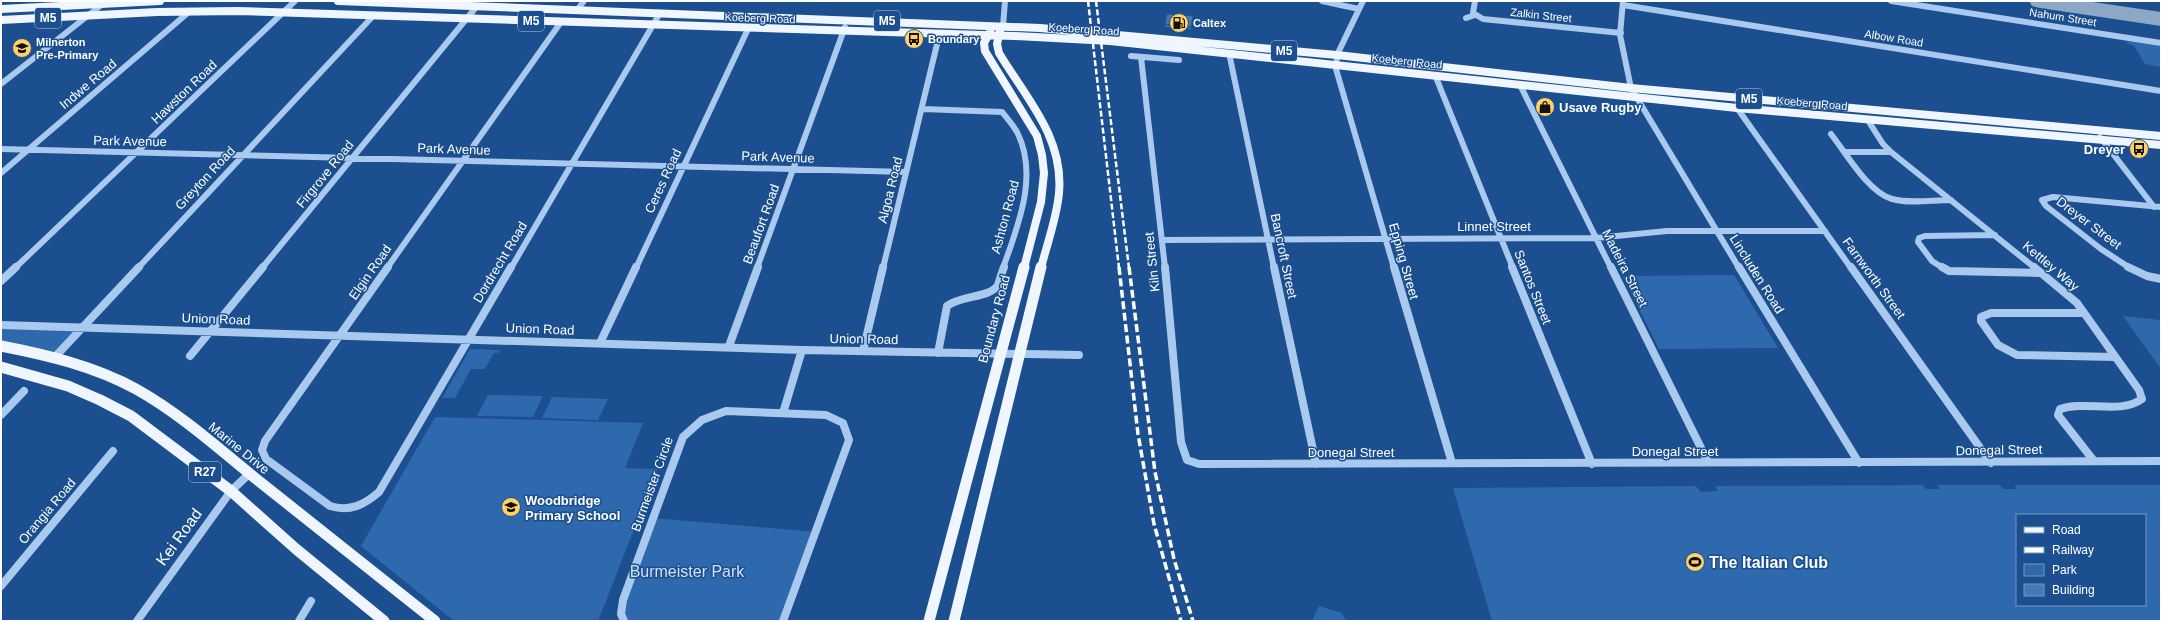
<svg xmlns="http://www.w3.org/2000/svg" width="2162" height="622" font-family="Arial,sans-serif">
<rect width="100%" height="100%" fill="#1b4f8f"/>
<!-- green -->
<path fill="#2e69ad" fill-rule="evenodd" d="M2128,41L2161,46V67L2145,64L2134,46L2127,43Z
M1734,275L1778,348L1659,349L1623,276Z
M2123,316L2161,320V369Z
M1,325L83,328L54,358L1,346Z
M470,349L500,350L498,353H494L485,369H471L455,398H442Z
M488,395L543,396L533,417L477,416Z
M552,397L608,399L598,420L542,418Z
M435,417L643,423L625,468L658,469L598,621H454L361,546Z
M1923,485L1926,489H1940L1937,485H1999L2004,489H2016L2015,485H2161V621H1492L1453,488L1696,486L1701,492L1717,491L1716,486ZM2017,515H2145V605H2017Z
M653,518L816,532L783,621H624L623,600Z
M1319,606L1342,613L1346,621H1312Z"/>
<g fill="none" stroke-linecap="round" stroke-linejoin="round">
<!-- taxiway -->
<path fill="#8da7c7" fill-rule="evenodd" d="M2029,1H2086L2161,12V26L2040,8L2032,6Z"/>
<!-- minor-far1 -->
<path stroke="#a9c9ee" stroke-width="6" d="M1322,1L1359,9
M1363,1L1337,55L1336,69L1394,268
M1475,1L1473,13L1483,19L1621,33
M1623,1L1620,35L1631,88L1739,268
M1891,1L2161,43
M1623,5L2161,91
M577,10L584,1
M1466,18L1475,15
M1003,26L1005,1
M1229,53L1274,268
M1131,56L1179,60
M1141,57L1165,268
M1435,75L1513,268
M1,84L104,3
M1520,85L1611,268
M1737,108L1851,268
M923,109L1002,112C1007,118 1013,125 1017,132C1039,175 1018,226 1003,268
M1867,119L1883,144L1891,152L2035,268
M1831,134C1846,153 1868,192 1892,199C1910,204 1932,200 1951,200
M2100,137L2154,207
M1,149L906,172
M1846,152H1891
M1,173L190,11
M1162,240L1596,238L1667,231H1825
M15,268L295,1
M138,268L374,15
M262,268L477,6
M387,268L561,22
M511,268L660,13
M636,268L748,29
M757,268L845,27
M883,268L939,36
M1943,268L1932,261L1918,242L1919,238L1925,236L1995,235
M2130,268L2101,249L2046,206L2042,200L2053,197L2161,207"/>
<!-- minor -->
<path stroke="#a9c9ee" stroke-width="8" d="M388,267L265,441L262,450L266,459L330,506C350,512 364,505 379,492L511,267
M1165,267L1181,442L1187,460L1199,464L2161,461
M1274,267L1316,464
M1394,267L1452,463
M1512,267L1592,464
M1611,267L1708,462
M1739,267L1859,463
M1851,267L1991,463
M1942,267L1949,271L2041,273
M2034,267L2077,303L2139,390L2142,399C2119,415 2086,400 2060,409L2058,415L2094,461
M2128,267L2147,276L2161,279
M1,281L16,267
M2084,313H1991L1981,317V321L1998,345L2017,355L2115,357
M1,325L802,350L1079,355
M600,343L636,267
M729,346L758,267
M863,351L883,267
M938,353L947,306C961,295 990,298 998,285C1000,279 1002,272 1004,267
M190,356L263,267
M54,358L139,267
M783,413L802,350
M1,415L24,391
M1,586L113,451
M137,621L231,491L249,474
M299,621L311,601
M624,621L621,614L623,600L683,437L702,420L726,411L826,415L843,423L849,440L783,621"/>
<!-- major-far1 -->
<path stroke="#f0f6ff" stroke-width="8" d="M338,1L1040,28L1337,55L1631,88L2161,136
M1,9L160,1
M1,20L157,12L238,11L1014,36L1110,41L1737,108L2161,145
M1000,31L997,44L999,53C1026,98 1064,137 1059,193C1057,217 1047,244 1041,268
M990,32L984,43L985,51L1037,136L1042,155L1044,173L1041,202L1024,268"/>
<!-- major -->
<path stroke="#f0f6ff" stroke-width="11" d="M1,346C47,355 94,366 136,389C179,413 217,447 255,478C315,526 375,573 435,621
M1,367L68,386L100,400L131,416L231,491L296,549L384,621
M929,621L1024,267
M954,621L1041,267"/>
<!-- rail-far1 -->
<path stroke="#fff" stroke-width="2.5" stroke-dasharray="6 2.5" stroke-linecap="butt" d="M1088,1L1119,268
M1096,1L1129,268"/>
<!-- rail -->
<path stroke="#fff" stroke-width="3.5" stroke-dasharray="8 3.5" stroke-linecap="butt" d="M1119,267L1138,434L1154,524L1181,621
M1129,267L1155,472L1174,559L1193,621"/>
</g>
<!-- wall -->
<path fill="#3a679d" d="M1193,19L1191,29L1165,27V24Z"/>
<!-- building -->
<path fill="#4478b7" stroke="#305480" d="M1167,14L1193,16L1191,27L1165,24Z"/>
<!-- icons -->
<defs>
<g id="fuel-disc" transform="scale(1)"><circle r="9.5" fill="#ffd166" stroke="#1b4f8f"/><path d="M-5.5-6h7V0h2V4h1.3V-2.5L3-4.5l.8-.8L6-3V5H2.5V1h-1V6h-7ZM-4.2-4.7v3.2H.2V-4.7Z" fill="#111"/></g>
<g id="bus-disc" transform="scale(1)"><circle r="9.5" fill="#ffd166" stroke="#1b4f8f"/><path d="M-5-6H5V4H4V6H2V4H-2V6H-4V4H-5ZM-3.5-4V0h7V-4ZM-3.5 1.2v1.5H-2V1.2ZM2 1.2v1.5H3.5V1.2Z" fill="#111"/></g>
<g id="school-disc" transform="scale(1)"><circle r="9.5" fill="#ffd166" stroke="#1b4f8f"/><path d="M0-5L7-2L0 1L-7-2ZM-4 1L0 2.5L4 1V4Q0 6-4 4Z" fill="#111"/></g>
<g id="shop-disc" transform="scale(1)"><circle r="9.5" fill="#ffd166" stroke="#1b4f8f"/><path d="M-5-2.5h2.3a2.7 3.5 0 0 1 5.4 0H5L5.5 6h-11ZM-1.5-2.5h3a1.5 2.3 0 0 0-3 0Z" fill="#111"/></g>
<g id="stadium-disc" transform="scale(1)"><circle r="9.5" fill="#ffd166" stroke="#1b4f8f"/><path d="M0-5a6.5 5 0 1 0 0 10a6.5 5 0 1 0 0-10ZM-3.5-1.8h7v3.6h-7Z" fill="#111"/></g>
</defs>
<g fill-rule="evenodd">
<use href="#fuel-disc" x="1179" y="23"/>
<use href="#bus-disc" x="914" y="39"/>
<use href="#school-disc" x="22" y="48"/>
<use href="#shop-disc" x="1545" y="107"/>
<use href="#bus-disc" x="2139" y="149"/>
<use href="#school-disc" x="511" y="507"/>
<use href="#stadium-disc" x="1695" y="562"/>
</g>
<g text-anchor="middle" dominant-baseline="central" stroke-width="3" stroke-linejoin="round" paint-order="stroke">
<!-- far-street labels -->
<g font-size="11" fill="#fff" stroke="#1b4f8f">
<text transform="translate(1541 15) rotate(6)">Zalkin Street</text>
<text transform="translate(2063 17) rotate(9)">Nahum Street</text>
<text transform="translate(760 18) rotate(2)">Koeberg Road</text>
<text transform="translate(1084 29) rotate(4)">Koeberg Road</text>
<text transform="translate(1894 38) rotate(9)">Albow Road</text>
<text transform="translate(1407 61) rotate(6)">Koeberg Road</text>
<text transform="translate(1812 103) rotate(5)">Koeberg Road</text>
</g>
<!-- far-poi labels -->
<g font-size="11" font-weight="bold" fill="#fff" stroke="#1b4f8f" text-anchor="start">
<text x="1193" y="23">Caltex</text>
<text x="928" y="39">Boundary</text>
<text x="36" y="42">Milnerton<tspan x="36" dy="13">Pre-Primary</tspan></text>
</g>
<!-- shield labels -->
<g fill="#1b4f8f" stroke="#bbcadd" stroke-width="1">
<rect x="35" y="8" width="26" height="20" rx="3"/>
<rect x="518" y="11" width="26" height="20" rx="3"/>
<rect x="874" y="11" width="26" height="20" rx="3"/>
<rect x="1271" y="41" width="26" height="20" rx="3"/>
<rect x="1736" y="89" width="26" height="20" rx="3"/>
<rect x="189" y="462" width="32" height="20" rx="3"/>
</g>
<g font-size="12" font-weight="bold" fill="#fff">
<text x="48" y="18">M5</text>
<text x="531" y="21">M5</text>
<text x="887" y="21">M5</text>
<text x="1284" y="51">M5</text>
<text x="1749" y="99">M5</text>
<text x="205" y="472">R27</text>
</g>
<!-- street labels -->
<g font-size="13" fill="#fff" stroke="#1b4f8f">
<text transform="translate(88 84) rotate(-40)">Indwe Road</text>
<text transform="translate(184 92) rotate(-44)">Hawston Road</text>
<text transform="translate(130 141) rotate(1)">Park Avenue</text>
<text transform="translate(454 149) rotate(2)">Park Avenue</text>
<text transform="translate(778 157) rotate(2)">Park Avenue</text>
<text transform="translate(325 174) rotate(-51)">Firgrove Road</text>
<text transform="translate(205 178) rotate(-47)">Greyton Road</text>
<text transform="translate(663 181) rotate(-65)">Ceres Road</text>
<text transform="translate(890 190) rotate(-76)">Algoa Road</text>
<text transform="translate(1005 217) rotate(-75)">Ashton Road</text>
<text transform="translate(2089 223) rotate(37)">Dreyer Street</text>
<text transform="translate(761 224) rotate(-70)">Beaufort Road</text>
<text x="1494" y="226">Linnet Street</text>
<text transform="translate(1284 256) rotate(78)">Bancroft Street</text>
<text transform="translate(1404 261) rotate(74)">Epping Street</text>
<text transform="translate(500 262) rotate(-59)">Dordrecht Road</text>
<text transform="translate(1152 262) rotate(-96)">Kiln Street</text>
<text transform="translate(2051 266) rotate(40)">Kettley Way</text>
<text transform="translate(1625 268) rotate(63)">Madeira Street</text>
<text transform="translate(370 272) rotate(-55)">Elgin Road</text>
<text transform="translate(1757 274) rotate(58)">Lincluden Road</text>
<text transform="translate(1874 278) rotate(54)">Farnworth Street</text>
<text transform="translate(1533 287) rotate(68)">Santos Street</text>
<text transform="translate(216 319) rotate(2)">Union Road</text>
<text transform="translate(994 319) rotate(-75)">Boundary Road</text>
<text transform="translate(540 329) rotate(2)">Union Road</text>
<text transform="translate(864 339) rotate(1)">Union Road</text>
<text transform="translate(239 448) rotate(39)">Marine Drive</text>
<text transform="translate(1999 450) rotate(-1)">Donegal Street</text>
<text x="1675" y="451">Donegal Street</text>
<text x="1351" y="452">Donegal Street</text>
<text transform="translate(652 484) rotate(-70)">Burmeister Circle</text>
<text transform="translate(47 511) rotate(-50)">Orangia Road</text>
</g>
<!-- poi labels -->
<g font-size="13" font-weight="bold" fill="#fff" stroke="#1b4f8f" text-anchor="start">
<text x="1559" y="107">Usave Rugby</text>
<text x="2125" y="149" text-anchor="end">Dreyer</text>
<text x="525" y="500">Woodbridge<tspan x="525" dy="15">Primary School</tspan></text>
</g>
<!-- near-street labels -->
<g font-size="16" fill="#fff" stroke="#1b4f8f">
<text transform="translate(179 537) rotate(-54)">Kei Road</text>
</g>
<!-- near-poi labels -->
<g font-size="16" font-weight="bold" fill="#fff" stroke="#1b4f8f" text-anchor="start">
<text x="1709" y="562">The Italian Club</text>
</g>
<!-- near-park labels -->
<g font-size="16" fill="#cfe3fa" stroke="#1b4f8f">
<text x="687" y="571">Burmeister Park</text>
</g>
</g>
<!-- border -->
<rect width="2162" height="622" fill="none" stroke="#ffffff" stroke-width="4"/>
<!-- legend -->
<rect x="2016" y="514" width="130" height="92" fill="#1b4f8f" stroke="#7695bc"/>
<rect x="2024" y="527" width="20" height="6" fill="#f0f6ff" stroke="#7695bc"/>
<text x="2052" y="534" font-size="12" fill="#ffffff">Road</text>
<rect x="2024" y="547" width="20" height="6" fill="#ffffff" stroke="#7695bc"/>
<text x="2052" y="554" font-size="12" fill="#ffffff">Railway</text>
<rect x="2024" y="564" width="20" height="12" fill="#2e69ad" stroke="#7695bc"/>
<text x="2052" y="574" font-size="12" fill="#ffffff">Park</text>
<rect x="2024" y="584" width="20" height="12" fill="#4478b7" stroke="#7695bc"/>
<text x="2052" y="594" font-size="12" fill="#ffffff">Building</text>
</svg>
